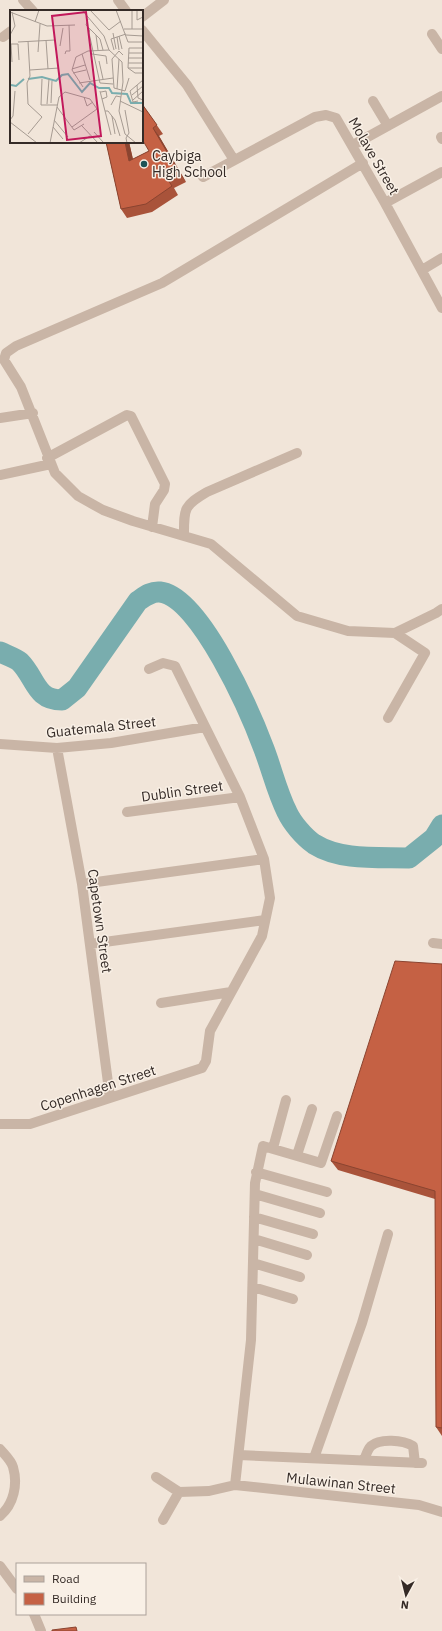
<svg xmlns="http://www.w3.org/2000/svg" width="442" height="1631" font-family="'IBM Plex Sans',sans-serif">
<rect width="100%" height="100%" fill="#f1e5d9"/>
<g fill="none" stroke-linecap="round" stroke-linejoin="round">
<!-- river -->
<path stroke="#79adae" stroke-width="21" d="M0,652C6,655 15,658 20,662C36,678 35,700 62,700L77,688L138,601C144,597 151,591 160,592C200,596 251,714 264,749C272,770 277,792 287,812C292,823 304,837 314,844C341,861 379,857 409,858L434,838L442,825"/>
<!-- minor -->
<path stroke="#c9b5a6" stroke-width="10" d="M23,0L33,11
M118,0L126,11
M142,17L164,0
M142,30L187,85L234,160
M432,34L442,49
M3,37L11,31
M373,101L388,126
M441,137L442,139
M353,145L442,96
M363,163L162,283L16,346L6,353L4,360L21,387L55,473L78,496L103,510L133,521L211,544L297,616L348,631L395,633L436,613L442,609
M203,177L315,117L326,115L336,118L385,203L442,308
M385,203L442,172
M422,270L442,258
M0,418L33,413
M47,458L127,415L131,416L165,484L164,490L155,504L152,527
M0,475L51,464
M184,536C184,509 183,506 207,492L297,453
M388,718L425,653L395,633
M0,744L57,748L111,743L205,727
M57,748L82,884L110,1098
M127,812L240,797
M82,884L264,859
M433,943L442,944
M90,944L265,920
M161,1003L231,992
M0,1124H30L202,1068L206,1061L210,1031L262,936L270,898L264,859L240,797L175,666L163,663L149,669
M273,1148L286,1100
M297,1155L312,1109
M256,1172L327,1192
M255,1194L320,1213
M254,1217L313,1234
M254,1239L307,1255
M253,1263L300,1277
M253,1287L293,1299
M0,1449C4,1454 11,1460 13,1467C18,1484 14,1504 0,1516
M239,1455L422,1463
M314,1458L362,1323L388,1234
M364,1460C366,1456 367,1450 371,1446C380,1438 403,1440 413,1446L415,1463
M156,1477L179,1492L209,1491L235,1485L419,1505L442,1512
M235,1485L251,1340L255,1183L263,1146L321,1163L337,1116
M163,1520L179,1492
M0,1566L17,1589
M34,1614L41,1631"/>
</g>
<!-- wall -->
<path fill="#a9533a" d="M142,104L163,134L159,136L186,182L174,188L178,195L152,212L127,218L121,209L106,142H129L133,159L149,151Z
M442,964V1436L436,1427L435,1199L338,1170L331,1161Z"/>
<!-- shaded-wall -->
<path fill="#8a4430" d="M153,128L159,136L186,182L180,174Z
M125,142H129L135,169L129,161Z"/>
<!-- building -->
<path fill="#c56144" stroke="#8a4430" d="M142,104L157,125L153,128L180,174L168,180L172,186L146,204L121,209L106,142H125L129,161L149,151L142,139Z
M395,961L442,964V1428L436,1427L435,1191L331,1161Z
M76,1627L77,1631H52V1630Z"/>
<!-- markers -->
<circle fill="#1d5356" stroke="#f9f0e6" stroke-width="1.5" cx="144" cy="164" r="4"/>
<g text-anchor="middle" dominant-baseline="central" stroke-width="3" stroke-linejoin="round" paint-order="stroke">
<!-- poi labels -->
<g font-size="14" fill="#352b27" stroke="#f9f0e6" text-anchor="start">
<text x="152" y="156">Caybiga<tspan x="152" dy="16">High School</tspan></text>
</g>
<!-- street labels -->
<g font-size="14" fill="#352b27" stroke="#f9f0e6">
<text transform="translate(374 156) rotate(60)">Molave Street</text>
<text transform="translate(101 727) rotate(-6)">Guatemala Street</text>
<text transform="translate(182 791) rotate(-8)">Dublin Street</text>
<text transform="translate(100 921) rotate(82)">Capetown Street</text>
<text transform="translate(98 1088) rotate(-18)">Copenhagen Street</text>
<text transform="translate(341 1483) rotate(6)">Mulawinan Street</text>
</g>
</g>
<!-- overview -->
<g transform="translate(10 10)">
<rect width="133" height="133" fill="#f1e5d9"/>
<path fill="none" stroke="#79adae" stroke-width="2" d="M18,69L32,67L46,71L52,65L58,64L72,82L80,73L89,78H99L102,83L117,84L121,93H133M1,75L6,76L14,69"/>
<path fill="none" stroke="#a69b92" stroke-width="1" d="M72,0L94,26L99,40L112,52L113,72L109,101L115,124L126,133M80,0L99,20L111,11M106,0L118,32H133M122,0V19M127,0V10L133,7M0,2L37,16L65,15M78,9L76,15L90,29L93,40M25,12L29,0M80,19L79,23L90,73L103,74M114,19H133M103,23L106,39M0,25L5,16L2,2M86,25L88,40M116,25L133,26M109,26L112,39M107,27L109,40M36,30L38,59M18,31L20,66L17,73L18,94L32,107L18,124M8,32L45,30M1,34H8L9,50M1,34L2,52M50,36L53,18M104,40L101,29L116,24M28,42L30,14M119,43H133M55,44L56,41H60L59,15M72,44L80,70M82,44L96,46L97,54M113,45L109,41L102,49L104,78L115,81L119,68M118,48H133M89,51L93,69M118,53H133M118,58L119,38H133M118,58L125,63H133M118,58H133M62,59L75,55M20,60L49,58M63,63L76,60M0,68V82M32,69L31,95H47M69,73L103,68M127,75L128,88L133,90M73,77L62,60L66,47L78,41L99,40M107,79L109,49M90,81L101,125M91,82L96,81L97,87L92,89M122,85L133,76M74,87L77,96L83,92M123,90L133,81M110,91L133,102M128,91L123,92L120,81L133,70M41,93L42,71M37,94L39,69M101,95L106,86L111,87M47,97L64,120L74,114M115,100L119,123L116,128L117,133M95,101H98L105,110L110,126M102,106L105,124M0,110L3,106L5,81M44,110L58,127M0,112L27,133M72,116L88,133M43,117L53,129M84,122L93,132M40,133L49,87L55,82L80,89L87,99L62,117M69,133L80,126"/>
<path fill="#c2185b" fill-opacity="0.15" stroke="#c2185b" stroke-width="2" d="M76,2L91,126L57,130L42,6Z"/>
<rect width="133" height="133" fill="none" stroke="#352b27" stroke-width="2"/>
</g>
<!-- legend -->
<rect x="16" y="1563" width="130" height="52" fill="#f9f0e6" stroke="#aba19a"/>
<rect x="24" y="1576" width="20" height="6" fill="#c9b5a6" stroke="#aba19a"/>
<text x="52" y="1583" font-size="12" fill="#352b27">Road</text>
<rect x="24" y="1593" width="20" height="12" fill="#c56144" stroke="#aba19a"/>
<text x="52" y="1603" font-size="12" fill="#352b27">Building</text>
<!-- north arrow -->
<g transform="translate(406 1595) rotate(187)" stroke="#f9f0e6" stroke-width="3" paint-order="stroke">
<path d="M0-3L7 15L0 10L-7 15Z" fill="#352b27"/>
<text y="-6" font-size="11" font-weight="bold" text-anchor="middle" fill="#352b27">N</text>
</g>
</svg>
